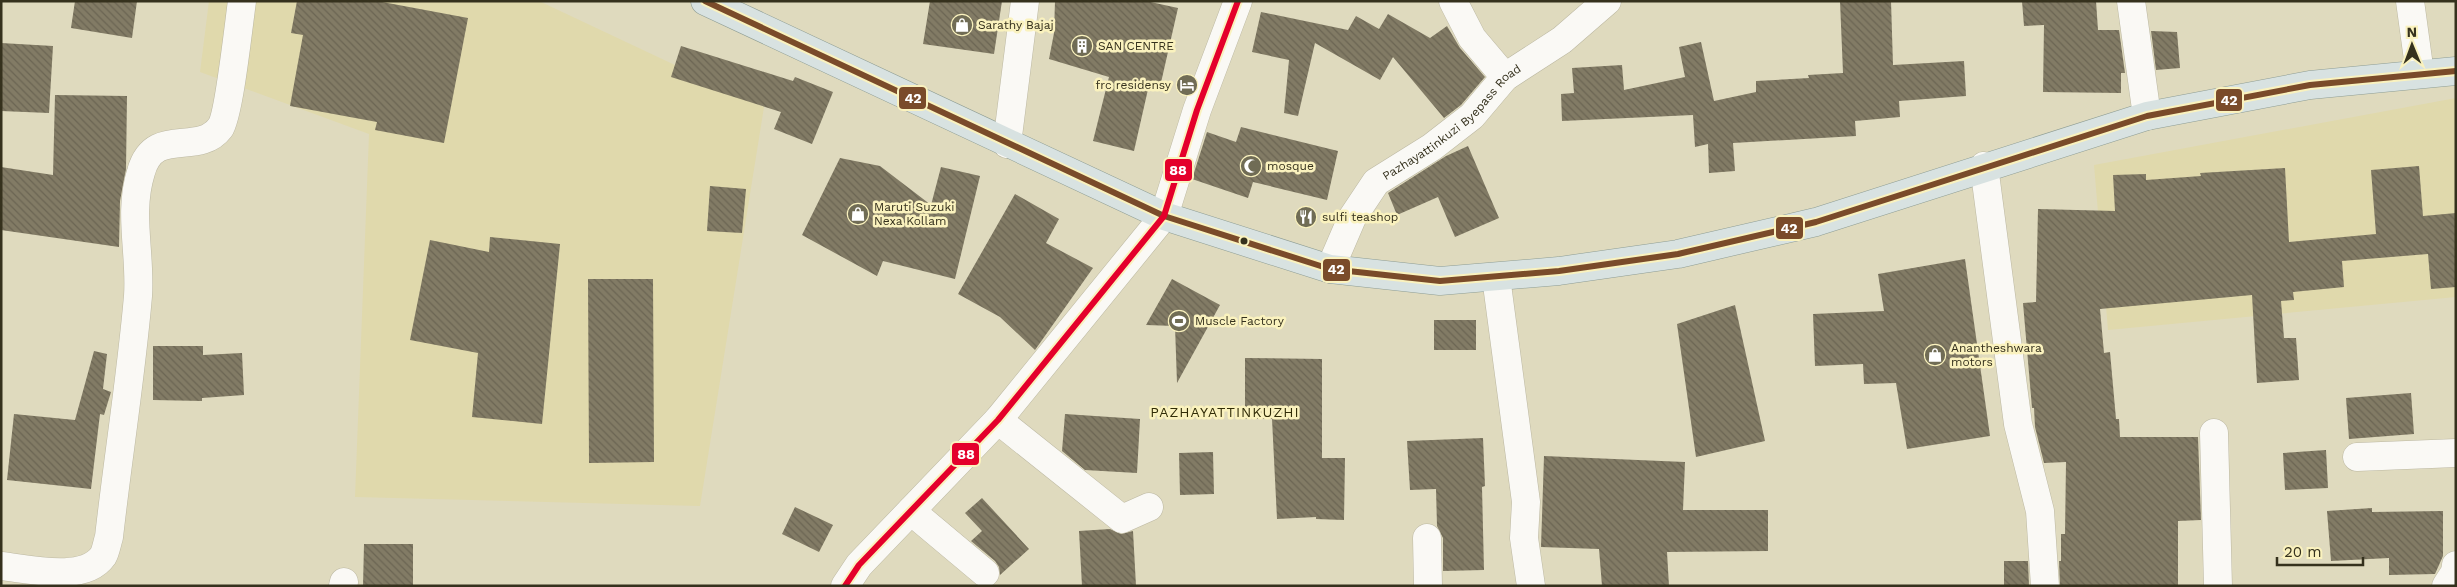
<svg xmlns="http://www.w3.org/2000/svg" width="2457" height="587" font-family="'Work Sans',sans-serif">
<defs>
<pattern id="building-back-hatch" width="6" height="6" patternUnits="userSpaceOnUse" patternTransform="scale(1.25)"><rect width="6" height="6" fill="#827b65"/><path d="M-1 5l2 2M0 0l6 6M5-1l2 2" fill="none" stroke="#6b6553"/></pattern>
</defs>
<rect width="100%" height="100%" fill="#dfdabe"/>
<!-- built -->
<path fill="#e0d9ac" d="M209,1H539L764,107L700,506L355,497L369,134L200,72Z
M2456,98V297L2108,330L2094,165Z"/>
<!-- building -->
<path fill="url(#building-back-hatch)" d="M75,1H137L132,38L71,28Z
M297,1H377L468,18L444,143L375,130L377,122L290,106L303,35L291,33Z
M930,1H1002L994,54L923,44Z
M1055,1H1146L1178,8L1160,87L1149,85L1134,151L1093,141L1109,77L1049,59L1054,33Z
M1840,1H1891L1893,65L1964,61L1966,96L1899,101L1900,117L1855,121L1856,136L1733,143L1735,171L1709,173L1708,144L1695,147L1693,115L1562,121L1561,94L1574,93L1572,68L1622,65L1624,90L1685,77L1679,47L1701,42L1714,101L1756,92V81L1809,78L1808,75L1843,73Z
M2022,1H2096L2098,30H2119L2125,73H2121V93L2043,92L2044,25L2024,26Z
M1261,12L1348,30L1356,16L1379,29L1388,14L1430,38L1447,26L1460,48L1485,77L1461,105L1444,118L1393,57L1380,80L1315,43L1298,116L1284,113L1289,60L1252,52Z
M2151,31L2177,32L2180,68L2156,70Z
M1,43L53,46L49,113L1,111Z
M681,46L793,81L795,77L833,92L812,144L774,129L781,112L671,77Z
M55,95L127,96L126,169L120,201L119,247L1,230V167L53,175Z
M1241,127L1338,151L1327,200L1253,182L1248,198L1192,179L1207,132L1236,142Z
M1468,146L1499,218L1455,237L1438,197L1397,215L1388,193L1446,156Z
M840,158L880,166L931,205L941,167L980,176L955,279L883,261L877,276L802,235Z
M2419,166L2423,216L2456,213V287L2431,289L2428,254L2342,261L2344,287L2293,292L2294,300L2281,301L2284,338H2296L2299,380L2257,383L2252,295L2100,309L2104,353L2110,352L2116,419H2119L2120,437H2198L2201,520L2178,521V586H2060L2059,561H2061V534H2065L2066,462L2044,463L2035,427L2034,408H2032L2023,303L2036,302L2038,209L2115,211L2113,175L2146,174V180L2201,176L2200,173L2285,168L2289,242L2376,234L2371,170Z
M710,186L746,189L742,233L707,231Z
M1015,194L1059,219L1046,243L1093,268L1035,350L1000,317L958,294Z
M490,237L560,244L542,424L472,417L478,353L410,340L430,240L489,252Z
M1965,259L1990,436L1907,449L1896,383L1864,384L1863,364L1815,366L1813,314L1884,311L1878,274Z
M588,279H653L654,462L589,463Z
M1172,279L1220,305L1177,383L1175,326L1146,325Z
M1735,305L1765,441L1696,457L1677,324Z
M1434,320H1476V350H1434Z
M153,346H203V355L242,353L244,395L202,398V401L153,400Z
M94,351L107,354L103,389L111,392L104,415L100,414L91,489L7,480L14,414L75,420Z
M1245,358L1322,359V458H1345L1344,520L1316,519V517L1277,519L1272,419H1245Z
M2411,393L2414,434L2349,439L2346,398Z
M1065,414L1140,419L1137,473L1085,470L1062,451Z
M1483,438L1485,486L1482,487L1484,570L1443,571V538L1437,526L1436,489L1410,490L1407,441Z
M2326,450L2328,488L2285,490L2283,453Z
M1213,452L1214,494L1180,495L1179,453Z
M1544,456L1685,462L1683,510H1768V551L1667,552L1669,586H1602L1599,549L1541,547Z
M982,498L1029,549L1000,575L999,567L995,561L971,541L982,531L965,513Z
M795,507L833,525L819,552L782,534Z
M2372,508V512L2443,511V556L2435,574L2389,575V558L2331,561L2327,511Z
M1110,529L1121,534L1133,531L1136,586H1082L1079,531Z
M364,544H413V586H363Z
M2004,561H2028L2029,586H2004Z"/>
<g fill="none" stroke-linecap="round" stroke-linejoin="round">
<!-- minor casing -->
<g stroke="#bcb8a2" stroke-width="29">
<g id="minor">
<path d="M1453,1L1472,38L1505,77"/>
<path d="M2131,1L2147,116"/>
<path d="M2410,1L2420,74"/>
<path d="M1007,144L1025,1"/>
<path d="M1984,166L2018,424L2040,511L2045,586"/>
<path id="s1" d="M1330,269L1352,218L1376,182L1432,147L1472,116L1505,77L1562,40L1607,1"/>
<path d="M1496,277L1526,502L1524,538L1531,586"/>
<path d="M998,420L1122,519L1149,507"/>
<path d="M2214,433L2218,586"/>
<path d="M2357,457L2456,453"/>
<path d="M911,511L985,573"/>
<path d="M1427,538L1428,586"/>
<path d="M1,566C29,569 84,583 103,556C106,551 107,543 109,537C118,457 131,377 138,296C141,254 128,213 141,172C154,125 198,157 220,128C229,116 239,22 242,1"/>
<path d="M343,586L344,582"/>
<path d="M845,586L859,565L998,420L1164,216L1197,110L1238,1"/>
<path d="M2446,586L2455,572L2456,565"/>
</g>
</g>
<!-- major casing -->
<g stroke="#8e9d94" stroke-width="29">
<path id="major" d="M705,1L1164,216L1330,269L1440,281L1559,271L1678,254L1816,222L2147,116L2310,85L2456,71"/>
</g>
<!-- minor -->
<use href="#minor" stroke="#faf9f5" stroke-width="28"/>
<!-- major -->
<use href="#major" stroke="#d8e2e1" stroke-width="28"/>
<!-- bus-1 casing -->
<g stroke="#faf2be" stroke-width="10">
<path id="bus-1" d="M705,1L1164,216L1330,269L1440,281L1559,271L1678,254L1816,222L2147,116L2310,85L2456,71"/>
</g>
<!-- bus-2 casing -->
<g stroke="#faf2be" stroke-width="10">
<path id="bus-2" d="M845,586L859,565L998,420L1164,216L1197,110L1238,1"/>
</g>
<!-- bus-1 -->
<use href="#bus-1" stroke="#7a4b2a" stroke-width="6"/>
<!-- bus-2 -->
<use href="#bus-2" stroke="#e4002b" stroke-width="6"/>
</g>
<!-- icons -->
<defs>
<g id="shop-disc" transform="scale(1.125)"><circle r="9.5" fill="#706c55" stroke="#faf2be"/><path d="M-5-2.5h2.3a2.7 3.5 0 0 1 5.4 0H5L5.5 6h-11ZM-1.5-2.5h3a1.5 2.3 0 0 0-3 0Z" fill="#fff"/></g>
<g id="building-disc" transform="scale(1.125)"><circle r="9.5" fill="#706c55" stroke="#faf2be"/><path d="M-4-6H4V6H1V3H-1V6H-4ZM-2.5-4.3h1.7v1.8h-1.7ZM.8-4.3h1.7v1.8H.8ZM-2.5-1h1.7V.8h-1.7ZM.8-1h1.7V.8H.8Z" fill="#fff"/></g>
<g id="hotel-disc" transform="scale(1.125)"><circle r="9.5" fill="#706c55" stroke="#faf2be"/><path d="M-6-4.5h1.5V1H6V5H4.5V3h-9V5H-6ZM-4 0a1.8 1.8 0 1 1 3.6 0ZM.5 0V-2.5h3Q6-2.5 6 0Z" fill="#fff"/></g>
<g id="mosque-disc" transform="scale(1.125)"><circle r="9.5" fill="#706c55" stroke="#faf2be"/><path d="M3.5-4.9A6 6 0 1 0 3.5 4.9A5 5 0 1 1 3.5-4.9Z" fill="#fff"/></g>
<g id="restaurant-disc" transform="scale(1.125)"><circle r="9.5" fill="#706c55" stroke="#faf2be"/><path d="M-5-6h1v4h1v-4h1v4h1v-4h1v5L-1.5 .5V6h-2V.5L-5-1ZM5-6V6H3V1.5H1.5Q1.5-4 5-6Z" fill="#fff"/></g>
<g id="stadium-disc" transform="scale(1.125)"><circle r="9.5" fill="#706c55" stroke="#faf2be"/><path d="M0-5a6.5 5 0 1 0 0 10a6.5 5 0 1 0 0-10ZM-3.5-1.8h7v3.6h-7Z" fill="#fff"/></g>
</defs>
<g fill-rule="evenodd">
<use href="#shop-disc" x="962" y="25"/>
<use href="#building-disc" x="1082" y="46"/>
<use href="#hotel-disc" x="1187" y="85"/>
<use href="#mosque-disc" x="1251" y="166"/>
<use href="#shop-disc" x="858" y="214"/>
<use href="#restaurant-disc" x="1306" y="217"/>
<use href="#stadium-disc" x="1179" y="321"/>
<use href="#shop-disc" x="1935" y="355"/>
</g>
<!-- markers -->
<circle fill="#35311d" stroke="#faf2be" stroke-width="2" cx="1244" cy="241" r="4.5"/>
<g text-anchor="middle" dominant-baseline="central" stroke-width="5" stroke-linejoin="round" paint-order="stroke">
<!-- poi labels -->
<g font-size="12" fill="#35311d" stroke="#faf2be" text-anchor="start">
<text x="978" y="25">Sarathy Bajaj</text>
<text x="1098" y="46">SAN CENTRE</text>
<text x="1171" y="85" text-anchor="end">frc residensy</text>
<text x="1267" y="166">mosque</text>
<text x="874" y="207">Maruti Suzuki<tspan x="874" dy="14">Nexa Kollam</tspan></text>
<text x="1322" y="217">sulfi teashop</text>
<text x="1195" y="321">Muscle Factory</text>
<text x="1951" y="348">Anantheshwara<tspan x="1951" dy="14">motors</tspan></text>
</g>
<!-- street labels -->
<g font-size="12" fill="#35311d" stroke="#faf2be">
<text stroke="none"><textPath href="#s1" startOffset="196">Pazhayattinkuzi Byepass Road</textPath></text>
</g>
<!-- neighbourhood labels -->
<g font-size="14" letter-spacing="1" fill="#312c07" stroke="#faf2be">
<text x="1225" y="412">PAZHAYATTINKUZHI</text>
</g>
</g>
<g stroke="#faf2be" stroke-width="2">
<rect x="898" y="86" width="29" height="24" rx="5" fill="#7a4b2a"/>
<rect x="2215" y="88" width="28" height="24" rx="5" fill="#7a4b2a"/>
<rect x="1164" y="158" width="29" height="24" rx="5" fill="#e4002b"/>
<rect x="1775" y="216" width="29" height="24" rx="5" fill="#7a4b2a"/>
<rect x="1322" y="258" width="29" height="24" rx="5" fill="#7a4b2a"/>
<rect x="951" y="442" width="29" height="24" rx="5" fill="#e4002b"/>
</g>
<g font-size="14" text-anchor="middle" font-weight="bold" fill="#fff">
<text x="913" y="103">42</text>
<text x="2229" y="105">42</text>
<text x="1178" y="175">88</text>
<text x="1789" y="233">42</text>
<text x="1336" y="274">42</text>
<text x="966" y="459">88</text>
</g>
<!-- border -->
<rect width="2457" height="587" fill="none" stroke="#35311d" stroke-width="5"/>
<!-- north arrow -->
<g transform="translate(2412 45) rotate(359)" stroke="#faf2be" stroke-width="4" paint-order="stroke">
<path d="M0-4L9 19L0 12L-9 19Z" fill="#35311d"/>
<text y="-8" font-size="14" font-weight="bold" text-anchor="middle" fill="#35311d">N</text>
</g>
<!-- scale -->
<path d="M2277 557v8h86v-8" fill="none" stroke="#35311d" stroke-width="2.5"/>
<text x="2284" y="557" font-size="15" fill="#35311d" stroke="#faf2be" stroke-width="4" paint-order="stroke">20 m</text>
</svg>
